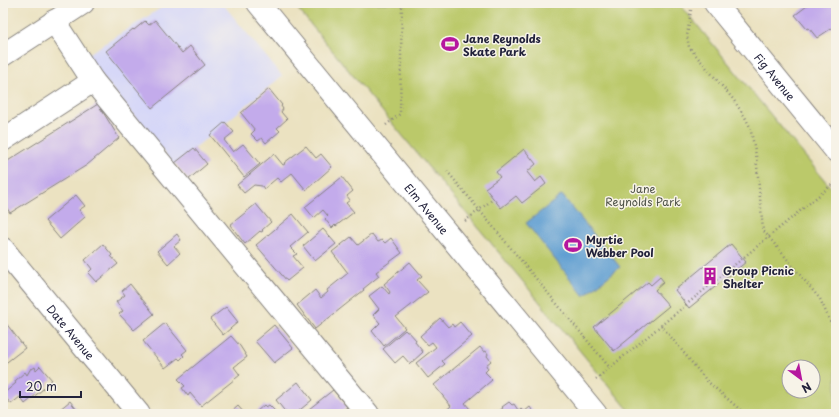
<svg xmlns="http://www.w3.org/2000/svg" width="839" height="417" font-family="'Playpen Sans',sans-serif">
<rect width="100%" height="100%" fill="#f7f3e8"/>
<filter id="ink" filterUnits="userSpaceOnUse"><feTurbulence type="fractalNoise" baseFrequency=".025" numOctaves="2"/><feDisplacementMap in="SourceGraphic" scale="8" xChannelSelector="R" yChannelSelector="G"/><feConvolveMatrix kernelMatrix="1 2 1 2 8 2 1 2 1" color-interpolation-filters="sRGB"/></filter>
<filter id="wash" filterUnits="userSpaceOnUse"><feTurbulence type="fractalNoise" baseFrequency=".012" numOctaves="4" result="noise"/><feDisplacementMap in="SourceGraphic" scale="16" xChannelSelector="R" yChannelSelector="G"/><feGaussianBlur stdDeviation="0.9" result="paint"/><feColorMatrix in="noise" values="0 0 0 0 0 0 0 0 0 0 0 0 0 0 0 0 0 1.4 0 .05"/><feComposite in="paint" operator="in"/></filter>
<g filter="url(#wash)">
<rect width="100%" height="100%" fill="#ebe2c1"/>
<!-- built -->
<path fill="#d6d7f8" d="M169,3H222L282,76L174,165L85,56Z"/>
<!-- green -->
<path fill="#bbc96b" stroke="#6e7653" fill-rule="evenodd" d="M293,3H679L836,194V414H632ZM789,367H813V391H789Z"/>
<!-- water -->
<path fill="#619fd2" stroke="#426086" d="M562,195L620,267L584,296L526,223Z"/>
<g id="blocks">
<!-- building -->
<path fill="#c3abeb" d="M811,3H832L831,4L836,10V25L817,38L809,28L807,29L795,15Z
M155,20L182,53L190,46L205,65L152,108L106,51L133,29L134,30L145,21L149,25Z
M269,89L282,105L281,106L283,109L281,112L287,119L277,128L280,131L266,143L262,138L258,141L251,134L255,130L241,113Z
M98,104L119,138L87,165L10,213L3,202V164Z
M225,122L234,132L224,140L233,152L243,144L260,164L244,177L210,135Z
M306,146L316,158L321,154L332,167L306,190L292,173L281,182L277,178L264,189L262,186L254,185L244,193L237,185L274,154L283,165L285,164L284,163Z
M194,148L207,164L188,180L175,163Z
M524,149L536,164L527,172L535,182L541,177L546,184L522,203L516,196L501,208L485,188L500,177L496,172Z
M342,177L353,191L347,196L350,200L346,203L354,212L336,226L335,225L332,228L325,219L328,216L323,210L314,218L305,207Z
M76,195L85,206L79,210L85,217L60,239L45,221Z
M256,204L271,222L262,230L263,231L261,232L260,231L245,244L230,225Z
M293,214L308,232L290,247L297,254L293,256L303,268L287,281L256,245Z
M323,229L336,244L315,261L303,246Z
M177,234L181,240L174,246L180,253L168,264L157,251Z
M372,234L378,242L382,240L385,243L391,238L402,253L376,272L379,276L363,289L364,290L315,329L297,305L315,290L321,298L328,292L327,290L348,273L332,252L351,237L358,245Z
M103,244L112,255L111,256L118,264L96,282L88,273L92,269L85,260Z
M731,244L746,262L689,308L675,290Z
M410,262L422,276L417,280L428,292L396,317L405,328L384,346L372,331L380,323L373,315L379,309L369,296L382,286L389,294L390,292L384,284Z
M660,277L664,282L655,290L669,306L614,351L594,327L648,282L651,285Z
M130,284L154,314L134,330L119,314L123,311L116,302L125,295L122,291Z
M226,307L238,322L223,335L210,319Z
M440,318L448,327L452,324L454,327L460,322L472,336L442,361L445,364L428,378L416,363L436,347L432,342L428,345L420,336Z
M5,322L25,348L3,365V324Z
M165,323L187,350L182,354L184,356L180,360L178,358L165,368L143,341Z
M274,325L293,348L274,363L255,341Z
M405,330L407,332H409L416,340L415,342L423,352L410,364L403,356L395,363L383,349Z
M231,336L240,346L247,357L234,367L240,375L201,406L190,393L188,396L182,388L185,386L178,379Z
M480,347L484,352L486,351L488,354L487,356L491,361L486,365L488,369L485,372L490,377H489L492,380L465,403L474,414H442L451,406L434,385Z
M40,366L52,380L47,383L48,385L25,404L20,397L11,404L3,394L16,383L15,381L25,372L27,375L31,368L32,369L35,367L36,370Z
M298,382L312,400L295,414H287L276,400Z
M333,390L347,407L339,414H312L309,409Z
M70,401L80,414H54Z
M509,402L512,405L514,404L518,410L517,411L518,412L521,409L524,412L530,407L535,414H493L497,411L498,412L503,408L502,407Z
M264,405L266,407L269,405L278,414H257L256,412Z
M238,406L245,414H229Z"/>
</g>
</g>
<g filter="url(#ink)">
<use href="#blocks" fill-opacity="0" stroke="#86827e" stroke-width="1"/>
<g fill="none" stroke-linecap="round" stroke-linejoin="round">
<!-- minor casing -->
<g stroke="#86827e" stroke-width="24">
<g id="minor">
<path id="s1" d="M258,3L596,414"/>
<path id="s2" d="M715,3L836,151"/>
<path d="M54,21L93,81L368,414"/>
<path d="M3,140L93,81"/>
<path id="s3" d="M3,249L139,414"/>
</g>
</g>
<!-- major casing -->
<g stroke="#86827e" stroke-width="24">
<path id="major" d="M3,55L83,3"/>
</g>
<!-- path -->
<path stroke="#86827e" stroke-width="2.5" stroke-dasharray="1 3" stroke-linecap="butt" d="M691,10L687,36L689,47L733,99L745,117L750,127L756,155L763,230L820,299L836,334
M386,125L400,114L402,3
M447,171L610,368
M465,221L492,200
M661,325L707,381L745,414
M596,379L834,183"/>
<!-- minor -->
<use href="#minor" stroke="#fff" stroke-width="22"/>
<!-- major -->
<use href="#major" stroke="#fff" stroke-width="22"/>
</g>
</g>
<!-- icons -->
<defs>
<g id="stadium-bare" transform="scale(1.38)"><path d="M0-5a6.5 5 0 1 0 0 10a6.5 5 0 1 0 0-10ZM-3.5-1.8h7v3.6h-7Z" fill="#b5179e" stroke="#f7f3e8" stroke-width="2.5" paint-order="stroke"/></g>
<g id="building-bare" transform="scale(1.38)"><path d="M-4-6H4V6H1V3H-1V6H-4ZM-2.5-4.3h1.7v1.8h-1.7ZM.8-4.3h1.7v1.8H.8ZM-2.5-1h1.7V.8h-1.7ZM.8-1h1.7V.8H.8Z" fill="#b5179e" stroke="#f7f3e8" stroke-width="2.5" paint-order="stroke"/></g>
</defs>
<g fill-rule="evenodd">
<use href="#stadium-bare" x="450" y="44"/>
<use href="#stadium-bare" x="573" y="245"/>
<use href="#building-bare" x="710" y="276"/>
</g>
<g text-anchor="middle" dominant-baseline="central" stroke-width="3" stroke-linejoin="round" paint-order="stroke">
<!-- poi labels -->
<g font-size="11" font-weight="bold" fill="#22223b" stroke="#f7f3e8" text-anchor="start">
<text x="463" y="38">Jane Reynolds<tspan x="463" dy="13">Skate Park</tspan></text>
<text x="586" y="239">Myrtie<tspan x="586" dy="13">Webber Pool</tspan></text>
<text x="723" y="270">Group Picnic<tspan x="723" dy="13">Shelter</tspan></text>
</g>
<!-- street labels -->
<g font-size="11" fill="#22223b" stroke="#f7f3e8">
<text stroke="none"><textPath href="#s2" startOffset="95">Fig Avenue</textPath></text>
<text stroke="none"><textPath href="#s1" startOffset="266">Elm Avenue</textPath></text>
<text stroke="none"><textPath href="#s3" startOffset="107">Date Avenue</textPath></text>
</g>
<!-- park labels -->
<g font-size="11" fill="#505449" stroke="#f7f3e8">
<text x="643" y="188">Jane<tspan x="643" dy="13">Reynolds Park</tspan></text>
</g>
</g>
<!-- margin -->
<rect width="839" height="417" fill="none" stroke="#f7f3e8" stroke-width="16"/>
<!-- north arrow -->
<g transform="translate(801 379) rotate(148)"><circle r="19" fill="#f7f3e8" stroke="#a29fa3"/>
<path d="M0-3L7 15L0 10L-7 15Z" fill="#b5179e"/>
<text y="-6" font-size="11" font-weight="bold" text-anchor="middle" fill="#22223b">N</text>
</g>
<!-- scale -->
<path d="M20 391v6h61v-6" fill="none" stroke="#22223b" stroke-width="2"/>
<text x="26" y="391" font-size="12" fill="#22223b" stroke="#f7f3e8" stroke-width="3" paint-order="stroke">20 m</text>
</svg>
